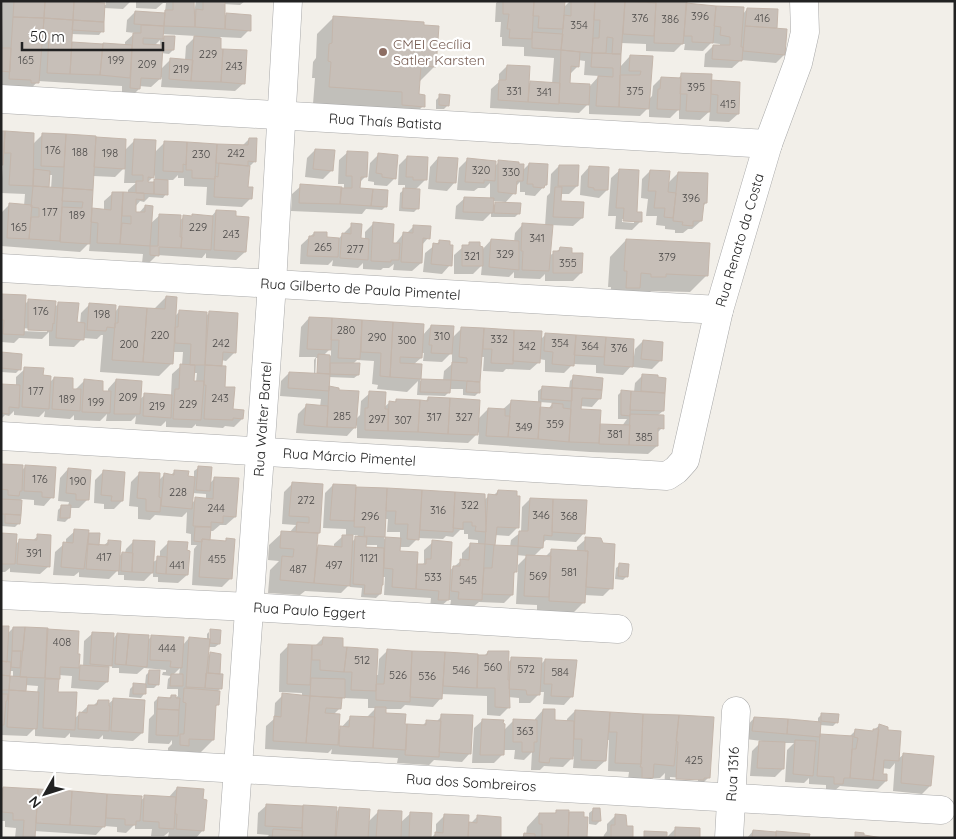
<svg xmlns="http://www.w3.org/2000/svg" width="956" height="839" font-family="Quicksand,sans-serif">
<rect width="100%" height="100%" fill="#f2efe9"/>
<!-- shadow -->
<path fill="#0003" fill-rule="evenodd" d="M3,1H73L106,5V1H131L123,9L104,8L102,31L99,35L71,34L70,43L125,46V42L135,33L126,32L127,20L135,12L163,14L165,12L166,3H163L156,9L136,8V1H193L194,13L196,1H245L240,5L223,4V15L250,16L249,30L241,38L220,37L219,50L244,83L235,91L161,87L162,77L151,87L139,86V89L131,97L122,96V86L38,81L25,95L1,91ZM162,34L196,36L186,46L185,60L171,59L160,70L161,53L169,54L173,50L164,37L162,39ZM160,40V46H154Z
M498,1H564L563,8L570,1L648,3L649,1H685V4L743,14L747,9L777,10L776,29L784,55L776,63L741,60L732,68L704,67L705,54L713,46H720V44L711,43L703,51L684,50L685,44H682L674,52L646,51V44L621,43L620,67L630,56L652,57L649,99L652,96L653,86L661,78L678,79L682,74L710,81L738,114L729,122L709,121L710,111L700,120L679,119V109L670,118L649,117V107L640,116L589,114V103L579,113L490,108L491,89L499,82V74L507,66L528,83L552,84L554,58L524,56V47L502,46V37H500L501,22H495L496,3ZM578,60L585,61L584,75L599,76L590,86L569,84V75L578,66Z
M334,17L435,66L419,82L418,95L423,106L407,123L313,104L315,78H312L313,62L316,58L317,34Z
M440,96L448,105L444,109H436V100Z
M1,132L33,134L32,145L43,134L95,137L94,141L97,139L124,151L134,141L154,153L165,142L242,146L249,139L255,161L249,167L247,188L250,199L242,207L206,205L207,187L184,186V178H178V175L173,180H167L166,194L163,198L149,197L144,202L140,201L135,207L134,213H139L145,206L150,224L160,215L179,221L184,217H211L216,211L245,252L236,260L206,258V253L202,258L157,255L149,263H142L143,254L89,251L90,242L80,252L1,246V213L9,205L24,206L25,194L1,193L3,163ZM125,167L124,183H136L128,190V194L113,193L104,201V210H91L93,176L115,177ZM48,175H52L51,189L47,188ZM155,175V180L152,183H147Z
M315,150L332,170L323,179L305,177L307,158Z
M348,152L366,176L359,183V189L386,206L382,210L366,209L362,214L291,211L292,194L301,186L344,189V184H338L339,160Z
M379,154L395,178L387,186L374,185V182L368,181L370,163Z
M407,157L425,180L415,190L418,208L414,212L399,211L400,193L405,189V185H398L399,165Z
M438,158L455,182L447,191L428,189L430,167Z
M467,160L495,166L499,162L522,171L529,164L546,184L535,196L525,195V192H520V182L515,187L514,193L505,203V202L492,201V207L495,204L519,213L515,217H491V213L483,221L455,219L456,206L465,198L490,199V183L485,188H478L474,191L457,190L459,168Z
M559,166L577,186L569,194H560V202L582,218L573,226L551,225L549,256L560,249L570,254L581,273L573,281H545V274L540,279L514,278V272L509,277L481,275L482,265L473,274H454V255L463,247H466L470,243L482,250L491,240L514,242L515,233L523,224L545,226L547,196L550,193L551,174Z
M589,167L607,190L599,198L580,195L581,176Z
M620,170L640,222L632,230L615,229L616,216H608L611,178ZM622,219L634,220V223L622,222Z
M650,171L668,183L678,173L706,203L703,206L701,221L692,229H688L683,233H675V230L665,229V226L656,225L657,216H646L648,199L641,198L642,179Z
M373,224L391,244H395L403,234H406L414,226L428,238L422,245L421,263L412,271L393,270L394,264L389,268H383L381,270L363,269V263L358,268L332,266L333,260L328,265L300,264L301,245L314,233L326,238L338,239L352,225L360,240H365V232Z
M626,240L707,275L690,292L651,291L648,294L610,304L611,287H608L610,257Z
M440,241L450,265L442,274L423,272L425,253Z
M1,295L24,305L28,301L54,308L59,303L76,323L80,324L81,313L89,305L115,312L119,307L154,309L166,297L175,316L180,311L206,316L210,312L235,352L226,361L221,360L224,388L232,410L242,419L234,427L225,426L223,428L196,426V424L192,428L166,427V421L161,426L135,424L136,416L131,421H106L107,414L100,421L74,420V415L70,419L44,417L45,411L39,417L14,415V411L9,416L5,415L1,419V385L16,386V377L25,369L42,376L49,383L54,378L72,390L76,389L84,381L102,392H108V389L116,380L140,399L145,395H171L172,374L182,365L183,352H173L172,363L159,376L100,372L103,335H101L97,339L83,338L74,347L49,346V332L42,339L19,338L14,343L1,342ZM21,328L47,330V332L21,331ZM193,373H197L196,382H192Z
M309,318L422,325V336L431,326L452,338L462,328L541,333L540,340L546,334L633,340L632,356H634L635,349L643,341L660,361L652,369L633,367V364L623,375L596,373V365L573,364L564,373L545,372V360L539,359V362L530,370L506,369L503,372L483,371L484,357H481L479,392L475,396L463,395V389H449V392L445,396L417,395L418,381L407,392L377,389L378,385L372,384L374,361L357,360L353,364L358,375L354,378L328,377V387L356,419L360,415L361,401L370,393L383,408L389,403H394L396,400L425,402L428,398L477,420L488,409L502,410L511,402L538,404V391L542,388L569,389L570,381L574,377L600,398L592,407L580,406V410L599,425L622,426L627,419H618V395L622,391L634,392L635,383L643,375L665,379L663,411L657,416L662,428L657,433V446L648,454L590,452L478,444L479,432L468,443L357,438V425L347,436L296,433L298,414L306,406L320,407L321,399L280,396L281,381L289,373L314,374V360L316,357H299L301,327ZM331,348V356H323ZM452,352V364L444,371L443,381H420V365H413L421,358V353H424L423,361L442,362ZM316,358H319L318,379H315ZM539,402L553,403L548,409L539,408Z
M1,354L20,369L16,373L1,372Z
M1,465L22,470L26,466L52,497L44,506L34,505V500L21,499L19,523L15,527L1,526Z
M198,468L209,484L215,478L235,517L226,525H220L213,531H209V541L224,542L226,540L230,579L222,587L192,585L194,549L197,545H191V534L186,533L187,512L182,517L155,515L150,520L138,519V507L129,506L131,482L139,474L159,480L164,475H171L175,471L187,477L194,478V471ZM192,493L206,494V499H196L191,504Z
M68,469L87,500L79,508H70L69,518L65,522L57,521L58,510L62,506H68L69,502L58,501L60,478Z
M103,472L122,501L114,509H104V504L94,503L95,480Z
M293,483L319,533L317,535L316,549L318,546L334,548V544L343,536H346V529L323,528L325,493L333,485L355,488L484,495V500L489,496H493L498,491L517,528L509,536L495,535L494,546L510,547L511,540L521,532L522,507L530,499L584,533L576,542L546,540L542,544V548L533,557H545L552,550L577,552V547L586,539L611,588L603,596L584,595V602L571,615L537,613V605L516,604L518,565L527,556L516,555L515,572L513,575L512,595L504,603L479,602L472,608L450,607L451,600H448L439,608H430L431,598L384,595L385,577H382L380,594L376,598L361,597L362,588L350,587V584L341,593L305,591L300,595L268,593L270,570L279,561L268,560L269,545L282,533H289L296,525L282,524L284,492ZM384,519H388L387,532H400V540L384,539ZM460,530H464V534H468V539L478,540V545L471,544L462,553V560L449,571L433,542L424,550V563L422,565H416L399,552V547H409L418,538L443,539L446,536L453,537ZM352,535H358L352,542ZM365,545H377V548H365Z
M75,531L98,534L97,544L103,546L109,541L119,557L122,553H125L126,549L134,541L153,562L160,558V551L168,543L187,575L178,583L158,582V577H153V572L144,581L124,580V575H118V570L109,579L79,577V572L74,576L53,575L55,552L64,544H66V539Z
M1,534L15,545L20,540L32,541L38,536L49,566L40,574L10,572V568L5,572H1Z
M620,565L627,576L623,580L615,579L616,568Z
M1,627L8,633L13,628L78,666L83,667L84,641L93,633L113,639L117,634L148,640L152,636L182,646L189,638L207,640V634L209,632V640L219,644L215,647H208L207,657L210,654L218,676L220,689L218,691V704L215,707L213,740L200,753L181,751L175,758L168,757V748L172,744V740L169,744L148,743L149,719L154,714V702L158,698L168,699L171,696L174,699L178,696V689H167L168,679L171,676L162,675L163,672H166V670L144,668L137,674L119,673V668H112V664L108,668L107,682L98,690L71,688L72,676L58,675L57,693L74,719L88,706H93L98,701L107,705L114,699L142,733L133,741L103,739V735L99,739L70,737V733L65,738L35,736V728L27,736L1,735ZM180,668L179,675H173ZM9,671H13V677H9ZM25,685L38,686L37,693L24,692Z
M323,638L341,648L376,675H378L379,659L388,650L484,656L488,652L507,663L512,659L541,664L545,660L572,696L564,705L543,704L544,692H539V694L530,703H519V698L508,697V708L500,716L487,715V696L441,694V698L433,707L405,705L401,709H385L384,714L404,725L422,726L427,721L436,722L442,716L470,753L462,762L434,760L429,765L397,763L398,758L331,754L332,749L328,753L265,749L266,726L274,719L275,703L283,695L302,696V693L279,692L280,654L289,645L315,646ZM343,698L368,699V708H376L367,717H351L338,731L333,715L340,708V700Z
M150,671L158,684L154,688H145L144,694L141,698L129,697L130,689L134,685H145L146,675Z
M543,710L554,721L567,722V719L575,711L712,718L709,777L696,790L664,791L665,773L660,778H652L639,791L628,779L629,772L608,771L609,740H607L605,761L596,769L573,768L574,756L563,767L544,766L540,770H531L532,752L524,760L514,759L515,750H503L502,755L494,763H472L474,728L483,720L504,730L514,720L535,721V719ZM670,777L698,779V781L670,779Z
M822,714L837,722L833,726L819,725V735L849,737L855,731L871,732L880,725L898,759L904,754L930,786L922,794L893,791L895,763L890,769L882,768L881,775L886,776V781L878,789L840,786L833,792H826V785L809,784V778L804,783L785,782L787,750L794,743H784L783,769L775,777L750,776L752,751L762,741L745,739L746,727L754,718L818,723V718Z
M1,788L140,797V801L145,797H169L177,788L203,830L196,838L168,837L169,832L164,836H151L152,829H135V824L126,833L117,832V827L104,826L96,835L34,831V838H15L16,828L5,827V821H1Z
M267,805L303,807L335,813L339,809L368,822L379,811L400,823L411,813L430,838H266L269,835L257,834L258,813Z
M593,810L600,821L596,825L589,824V813Z
M557,811L583,814L585,838H521L526,835L527,827L539,814H554Z
M445,815L470,824L478,816L500,838H431L436,833V824Z
M615,816L632,838H603L604,835L607,831V824Z
M676,828L699,838H666Z
M753,831L808,838H747Z"/>
<!-- building -->
<path fill="#c7bfb8" stroke="#c4b6ab" d="M14,1H45L44,18L13,17Z
M45,1H74L73,20L44,18Z
M74,1L105,3L104,22L73,20Z
M173,1H194L195,27L164,26L165,10H173Z
M203,1H225V29L195,27L196,9L203,10Z
M503,1H534L532,39L509,38L510,29H507L509,14H503Z
M534,1H565L563,29L538,28L539,16H533Z
M571,1H595L592,53L561,50L564,15L571,16Z
M595,1H625L621,54H612L613,38L607,37L606,53H592L593,38H599L600,20H594Z
M625,1L656,3L654,36L623,34Z
M656,1H687L683,44L654,43Z
M686,3L716,6L713,43L692,42V36H684Z
M716,6L744,7L741,47H743L742,61L712,59L713,45H730V37L720,35L721,27L714,26Z
M747,8L778,9L777,28L745,26Z
M135,11L165,13L164,26L134,24Z
M226,13L251,15V31L225,29Z
M333,16L424,22V25L439,26L436,67L421,66L419,94L425,95V107L402,105V92L329,87L331,62L328,61L329,44L332,43Z
M13,17L44,18L39,83H31V80L9,79Z
M44,18L73,20L70,74L47,73L49,33H43Z
M73,20L104,22V32L72,30Z
M141,25L164,26L163,39L143,38V44L163,45L161,79L141,78L140,89L130,88L133,33H141Z
M745,26L787,29L785,55L743,51Z
M532,32L563,34L561,50L532,48Z
M164,36H175L174,50H163Z
M194,36L221,38V49H223L221,82L191,81Z
M72,42L103,44L100,75L70,74Z
M103,43L132,45L130,78L100,75Z
M1,48H11L10,72L1,71Z
M223,49L247,50L245,84L221,82Z
M561,50L580,52L579,67L571,66L570,83L590,84L589,105L559,103Z
M592,53L621,54L619,107L596,106L598,76L613,77V68L591,67Z
M630,55L653,56L649,109L619,107L620,75H640L641,71H629Z
M170,58L193,60L191,81L169,79Z
M507,65L530,66L528,102L498,100L499,80H506Z
M681,73L712,74L710,112L686,111L687,94H680Z
M661,77L681,78L680,110L657,109L658,89H660Z
M711,80L740,82L739,114L717,113L718,95L711,94Z
M530,81L560,83L559,104L528,102Z
M439,94L450,95L449,106L439,105Z
M1,131H5L3,165H1Z
M5,131L34,133L33,186L9,185L11,153H4Z
M42,133L66,134L64,167L41,166Z
M66,134L96,136L93,190L63,188Z
M96,137L126,139L125,169L94,167Z
M249,138H257L256,162L248,161V166L216,163L217,144L248,145Z
M134,139L156,140L154,178L148,177V182H154V194L136,193V181H143V175H132Z
M164,141L187,142L186,165L183,164V172L163,171Z
M187,142L217,144L215,179L192,178V170H186Z
M315,149L335,150L333,171L313,169Z
M347,151L368,152L367,177H361L360,188L373,189L371,206L340,204L341,188H352V176H346Z
M378,153L398,155L396,179L382,177V174L376,173Z
M407,156L428,157L427,180H413V177H406Z
M438,157L458,158L456,183L436,182Z
M467,158L496,161L495,181L484,180V183L465,182Z
M498,160L519,162V164H524L523,181H517L516,194L498,192Z
M219,163L250,166L248,187H253L252,199L214,197L215,176L218,177Z
M529,163L548,164L547,185H545L544,188L533,187V184H527Z
M559,165H579L578,186H558Z
M589,166L609,167L608,190H594V188L588,187Z
M34,169L50,171L49,187L33,186Z
M619,169L639,170L637,212H642V222L623,221L624,208H616Z
M650,170L670,171L668,192L676,193L673,218L664,217L665,208H654L656,191H648Z
M678,172L708,173L707,203H704L702,221H693V226L682,225L683,222L673,221Z
M154,179L168,180V195L154,194Z
M300,184L342,187L340,204L299,203Z
M33,186L63,188L60,241L29,239L31,217H39V208L31,207Z
M555,187H562L561,201L584,202L583,218L553,217Z
M63,188L93,190L90,244L60,242L62,207L82,208L83,202L62,201Z
M403,188L420,189L419,209L402,208Z
M373,189L388,190L387,207L371,206Z
M112,192H123L120,244L97,243L98,223L91,222L92,208L111,210Z
M123,192L144,193V200L136,199V212H145V205L153,206L150,246L120,244L122,223L131,224V216H122Z
M464,197L494,198L493,213L463,212Z
M495,202L521,203L520,214L494,213Z
M9,203L32,205L29,239L7,238Z
M216,210L236,211V216L249,217L246,252L214,250Z
M159,214L181,215L180,237H182L181,248L159,247V256L150,255V246H158Z
M192,214L213,216L211,250L181,248L183,215L192,216Z
M373,222L394,224L393,243H400L399,260H391V262L371,261Z
M351,223L362,224L361,238L369,239L368,260L340,258L342,233L351,234Z
M522,223L553,225L549,271L522,270L523,251H521Z
M413,225L431,226L430,239L423,238L422,263L401,262L403,232L413,233Z
M314,232H327V237L339,238L338,257L307,256L309,236H314Z
M491,239L519,241V270L489,267Z
M626,239L710,243L708,276L666,274V277H651V274L641,273L640,288H626L627,271H624Z
M439,240L450,241V245H453L452,266L431,264L433,243L439,244Z
M469,242H480V246L483,247V266H462V245H469Z
M560,247L572,248V253H583L582,273H553V251H559Z
M1,294L26,295L24,335L3,334L4,320H1Z
M166,296L177,297L173,364L143,362L147,308L165,309Z
M28,299L56,301L54,324L53,323L52,331L28,330Z
M58,302L79,303L77,322L85,323L84,340L56,338Z
M89,303L116,305L115,328L107,327L106,331L87,330Z
M119,306L147,308L143,362L112,360L115,323H118Z
M179,310L207,312L205,365H190L191,344L175,343V327H178Z
M209,311L238,313L236,353L223,352L222,366L205,365Z
M309,317L332,318L331,350L307,349Z
M332,318L362,320L360,359L338,358L339,340H331Z
M362,320L393,322L390,377L380,376L381,353L361,352Z
M393,322L424,324L422,358L400,357V363L422,364L421,379L390,377Z
M431,325L454,326L452,354L431,353L432,345H429Z
M461,327L484,328L480,382L451,380L452,362L467,363V358L459,357Z
M484,328L514,330L513,364L491,363L492,349H483Z
M514,330L542,331L540,363L513,361Z
M545,333L576,335L574,366L552,364L553,352L544,351Z
M576,335L606,337L604,357L574,355Z
M606,337L634,339L633,367L604,365Z
M643,340L663,342L662,361L641,359Z
M1,352L22,354L21,370L1,368Z
M318,354L330,355V374L317,373Z
M330,363H360L359,375L330,374Z
M180,364L195,365L194,381H204L201,420L173,419L175,389H179Z
M205,365L226,366L225,387H235L233,409L244,410L243,419L233,418V420L204,419L206,385H204Z
M24,367L44,368L43,375L51,376L49,409L22,407Z
M289,372L330,374L329,391L288,388Z
M642,374L658,375V377L666,378L665,393L641,391Z
M573,375L603,378L602,390L572,388Z
M54,377L73,378V389H81L80,411L52,409Z
M84,379L103,381V391H111L110,413L82,412Z
M116,379L142,381L140,414H114Z
M421,379L451,380L450,393L420,392Z
M467,381L480,382V393L466,392Z
M1,384L20,385L19,408L9,407V414L1,413Z
M329,386L339,388V390L359,391L356,428L327,427Z
M542,386L572,388V401L541,399Z
M572,388L602,390L601,399L582,398L581,409L601,410L599,443L569,442Z
M621,390L631,391L630,416L621,415Z
M369,391L386,392L385,409H388V431L365,430V408H368Z
M631,391L665,393L664,411L630,410Z
M144,393L172,395L171,418L143,416Z
M428,397L450,398L448,434L418,432L420,400L428,401Z
M450,398L480,400L478,435L448,434Z
M396,399L420,400L418,432L388,431L389,401L396,402Z
M511,400L541,402L538,439L508,437Z
M552,403L563,404V408L571,409L569,442L538,439L540,407L552,408Z
M306,404L328,406L327,427L304,425Z
M488,408L505,409V416H510L508,437L486,436Z
M630,414L664,415V429L658,428V446L629,445Z
M600,424L630,425L629,445L599,444Z
M1,464L23,465L22,491H20L19,496L8,495V490L1,489Z
M25,465L56,467L54,498L42,497V492L24,491Z
M198,466L212,467L210,491L196,490Z
M68,468L91,470L89,500H76V494L66,493Z
M103,470L125,472L123,501H111L112,496L101,495Z
M174,470L189,471L188,476L195,477L192,509L161,506L164,473L174,475Z
M139,472L160,473L159,497L161,498L160,512L146,511V499L137,498Z
M214,477L239,478L236,517L223,516V523L211,522V527L193,526L195,497L213,499Z
M292,482L323,484L320,533L296,532L297,522L309,523V517L289,516Z
M333,484L356,485L354,521L330,520Z
M356,487L387,488L385,537L364,536L365,527H354Z
M387,488L422,490L419,540L407,539L408,524H395L396,511H386Z
M422,490L455,492L453,532L420,530Z
M498,490L517,491V496H520L519,528L497,527L495,545L485,544L488,494L497,495Z
M455,492L485,494L486,532L475,531L476,526H472V522H463V529L453,528Z
M530,498L553,499L552,536L544,535L543,548L518,546L519,531H528Z
M1,499L22,500L21,515L1,514Z
M553,499L587,500L585,534L552,532Z
M61,505H71L70,518H60Z
M5,514L21,515L20,524L5,523Z
M195,527H211L210,540L202,539V542L194,541Z
M74,529L89,530L84,569L61,567L63,542L73,543Z
M281,531L318,533L314,583L280,580L282,556L293,557L294,549L280,548Z
M1,533L17,534L15,564H1Z
M89,533H100L99,545L88,544Z
M37,534L51,535L50,567L17,564L19,539L37,540Z
M342,535H353L350,586L314,583L318,545L342,547Z
M355,536L367,537L366,547L384,548L383,585H382L381,594H364L365,585L353,584Z
M385,537L401,538L400,551L418,552L416,589L392,587L393,569L384,568Z
M585,537L601,538L603,543L615,544L613,589L586,587L588,551H585Z
M226,538L235,539L232,579L199,577L202,539L226,541Z
M108,540L121,541L119,571L86,569L88,544L108,545Z
M133,540L155,541L153,573L132,572Z
M432,540L452,542L449,600H438L439,591L416,589L417,564H426V559H431Z
M168,541L188,542L187,550L190,551L188,575L166,574Z
M470,543L485,544L482,600L458,599L459,592L451,591L453,566H460V559L469,560Z
M494,545L518,546L517,572H514L513,595L482,594L484,568H492Z
M551,549L588,551L585,603L549,601Z
M122,552L133,553L132,572L121,571Z
M526,555L551,556L549,597L524,596Z
M157,556L167,557L166,574L156,573Z
M619,563L629,564L628,577L618,576Z
M1,626H9L7,662L1,661Z
M13,627H25L23,651H12Z
M25,627L48,628L45,678L20,677Z
M47,629L79,631L78,654H80L79,668L60,667V679L45,678Z
M210,629L221,630L220,644L210,643Z
M92,632L114,633L112,666L90,664Z
M117,633L129,634L126,665L115,664Z
M129,634L149,635L147,667L126,665Z
M151,635L184,637L182,668L170,667L171,661L150,660Z
M189,637L210,639L205,688L186,687Z
M323,637L343,638V647H347L344,672L320,670V660H312V645H322Z
M288,644L312,645L310,685L287,684Z
M347,647L378,649L376,691L351,690L352,672H344Z
M387,649L412,651L410,702L376,700V684H384Z
M12,651H21L20,668L11,667Z
M412,651L445,652L442,699L410,697Z
M488,651H509L508,680H509L510,708L495,707V688H477L478,655H487Z
M210,652L221,654L220,674L208,673Z
M445,652L478,654L477,688L443,686Z
M511,657L542,658L540,695H527L526,690L509,689Z
M545,659L577,660L573,697L551,696L552,684H544Z
M1,661L11,662L10,676L1,675Z
M80,665L109,667L108,682L79,680Z
M149,670H160L159,685L148,684Z
M206,673L223,674L222,689L205,688Z
M171,674H183V686H170Z
M1,675L10,676L9,690H1Z
M10,676L27,677L26,691L9,690Z
M311,678L345,679V698L310,696Z
M45,679H59L58,692H77L75,730L43,728Z
M133,683L146,684V694H133Z
M184,688L220,691L219,705H216L214,740L189,739V746L180,745V734H184L186,703L183,702Z
M9,690L39,692L37,729L7,727Z
M282,693L310,696L306,743L273,741L274,716L281,717Z
M1,694H8L7,701H6L4,725H1Z
M171,695H176V698H180L179,710L157,709L158,697L171,698Z
M310,696L342,698L341,709L326,708L325,713L340,714L338,745L306,743Z
M113,698L145,700L143,733L111,731Z
M98,700H109V706H110L109,731L78,729L79,712L87,713L88,705H97Z
M375,707H386V713L406,714L405,724H407L406,750L373,748Z
M157,709L179,710L178,736L156,735Z
M543,709H555V720L574,721L573,759L550,758L549,763L539,762Z
M575,710L610,712L606,761L581,760L582,739H574Z
M610,712L643,714L641,764L615,763L617,732H609Z
M821,713L839,714L838,723L821,721Z
M441,714L473,715L471,754L439,752Z
M643,714L679,715L674,766L654,764L653,778H642V767H640L641,764Z
M679,715L714,717L710,778H704V780L676,779L678,742L676,741Z
M350,716L375,717L373,748L339,746L340,726L349,727Z
M754,717L788,719L787,734L752,731Z
M482,719L504,720L503,723L505,724L504,755H480Z
M513,719L537,720V742H534V752H522V742H513Z
M788,719L821,722L820,737L787,734Z
M426,720L441,721L439,757L405,755L407,724L426,725Z
M879,724L888,727V730L901,731L899,761L884,760L883,774H887V781L873,780Z
M855,729L873,731V729H879L873,780L850,778L852,749H856L858,738L854,737Z
M820,734L853,736L850,778H844L843,784H834V777L817,776Z
M795,740L816,741L813,776L793,774Z
M759,741L785,742L784,769L757,768Z
M903,753L934,756L931,786L901,783Z
M3,787L38,789L35,838L23,837L24,820H13V813L2,812Z
M177,787L204,789L203,799L207,800L204,831L176,829L177,814H175Z
M38,789L72,791L70,825L36,823Z
M72,791L107,794L105,827L70,825Z
M107,794L142,796L140,821H136V825H125V819L106,818Z
M144,795L176,797L174,829L159,828V822L143,821Z
M266,804L303,806L302,828L265,826Z
M303,805L337,807L335,838H302Z
M339,807L370,809L368,838H336Z
M593,808H600L601,821H592Z
M378,810L402,811L401,838H376Z
M556,810H569L568,838H542V824H539V813H556Z
M410,812L432,813L431,838H401H409Z
M569,812H584V817H588L587,837L599,838H568Z
M444,814L469,815L468,838H435V832L443,833Z
M615,814L626,815L627,826H633V838H611V825H615Z
M477,815L501,817V838H468L469,822L477,823Z
M675,827L700,828V838H675Z
M273,829L303,831L302,838H272Z
M753,830L776,832V838H752Z
M644,831L667,832V838H644Z
M776,831L810,834L809,838H776Z
M855,832L864,833V835L883,838H855Z
M524,833L535,834V838H523Z"/>
<g fill="none" stroke-linecap="round" stroke-linejoin="round">
<!-- minor casing -->
<g stroke="#a9a9a9" stroke-width="29">
<g id="minor">
<path id="s1" d="M1,99L768,144"/>
<path id="s2" d="M1,268L719,310"/>
<path id="s3" d="M1,436L667,476L676,470L685,460L719,310L768,144L798,63L805,32L804,1"/>
<path id="s4" d="M1,595L249,607L618,629"/>
<path id="s5" d="M1,755L941,810"/>
<path id="s6" d="M233,838L272,284L288,1"/>
<path id="s7" d="M729,838L736,711"/>
</g>
</g>
<!-- minor -->
<use href="#minor" stroke="#fff" stroke-width="28"/>
</g>
<!-- markers -->
<circle fill="#8d6e63" stroke="#fff" stroke-width="2" cx="383" cy="52" r="5"/>
<g text-anchor="middle" dominant-baseline="central" stroke-width="4.5" stroke-linejoin="round" paint-order="stroke">
<!-- number labels -->
<g font-size="11" fill="#4b4948">
<text x="700" y="16">396</text>
<text x="640" y="18">376</text>
<text x="762" y="18">416</text>
<text x="670" y="19">386</text>
<text x="579" y="25">354</text>
<text x="208" y="54">229</text>
<text x="26" y="60">165</text>
<text x="116" y="60">199</text>
<text x="147" y="64">209</text>
<text x="234" y="66">243</text>
<text x="181" y="69">219</text>
<text x="696" y="87">395</text>
<text x="514" y="91">331</text>
<text x="635" y="91">375</text>
<text x="544" y="92">341</text>
<text x="728" y="104">415</text>
<text x="53" y="150">176</text>
<text x="80" y="152">188</text>
<text x="110" y="153">198</text>
<text x="236" y="153">242</text>
<text x="201" y="154">230</text>
<text x="481" y="170">320</text>
<text x="511" y="172">330</text>
<text x="691" y="198">396</text>
<text x="50" y="212">177</text>
<text x="77" y="215">189</text>
<text x="19" y="227">165</text>
<text x="198" y="227">229</text>
<text x="231" y="234">243</text>
<text x="537" y="238">341</text>
<text x="323" y="247">265</text>
<text x="355" y="249">277</text>
<text x="505" y="254">329</text>
<text x="472" y="256">321</text>
<text x="667" y="257">379</text>
<text x="568" y="263">355</text>
<text x="41" y="311">176</text>
<text x="102" y="314">198</text>
<text x="346" y="330">280</text>
<text x="160" y="335">220</text>
<text x="442" y="336">310</text>
<text x="377" y="337">290</text>
<text x="499" y="339">332</text>
<text x="407" y="340">300</text>
<text x="221" y="343">242</text>
<text x="560" y="343">354</text>
<text x="129" y="344">200</text>
<text x="527" y="346">342</text>
<text x="590" y="346">364</text>
<text x="619" y="348">376</text>
<text x="36" y="391">177</text>
<text x="128" y="397">209</text>
<text x="220" y="398">243</text>
<text x="67" y="399">189</text>
<text x="96" y="402">199</text>
<text x="188" y="404">229</text>
<text x="157" y="406">219</text>
<text x="342" y="416">285</text>
<text x="434" y="417">317</text>
<text x="464" y="417">327</text>
<text x="377" y="419">297</text>
<text x="403" y="420">307</text>
<text x="555" y="424">359</text>
<text x="524" y="427">349</text>
<text x="615" y="434">381</text>
<text x="644" y="437">385</text>
<text x="40" y="479">176</text>
<text x="78" y="481">190</text>
<text x="178" y="492">228</text>
<text x="306" y="500">272</text>
<text x="470" y="505">322</text>
<text x="216" y="508">244</text>
<text x="438" y="510">316</text>
<text x="541" y="515">346</text>
<text x="370" y="516">296</text>
<text x="569" y="516">368</text>
<text x="34" y="553">391</text>
<text x="104" y="557">417</text>
<text x="369" y="558">1121</text>
<text x="217" y="559">455</text>
<text x="177" y="565">441</text>
<text x="334" y="565">497</text>
<text x="298" y="569">487</text>
<text x="569" y="572">581</text>
<text x="538" y="576">569</text>
<text x="433" y="577">533</text>
<text x="468" y="580">545</text>
<text x="62" y="642">408</text>
<text x="167" y="648">444</text>
<text x="362" y="660">512</text>
<text x="493" y="667">560</text>
<text x="526" y="669">572</text>
<text x="461" y="670">546</text>
<text x="560" y="672">584</text>
<text x="398" y="675">526</text>
<text x="427" y="676">536</text>
<text x="525" y="731">363</text>
<text x="694" y="760">425</text>
</g>
<!-- education labels -->
<g font-size="14" fill="#785e54" stroke="#fff" text-anchor="start">
<text x="393" y="44">CMEI Cecília<tspan x="393" dy="16">Satler Karsten</tspan></text>
</g>
<!-- street labels -->
<g font-size="14" fill="#222" stroke="#fff">
<text stroke="none"><textPath href="#s1" startOffset="385">Rua Thaís Batista</textPath></text>
<text stroke="none"><textPath href="#s3" startOffset="918">Rua Renato da Costa</textPath></text>
<text stroke="none"><textPath href="#s2" startOffset="360">Rua Gilberto de Paula Pimentel</textPath></text>
<text stroke="none"><textPath href="#s6" startOffset="420">Rua Walter Bartel</textPath></text>
<text stroke="none"><textPath href="#s3" startOffset="349">Rua Márcio Pimentel</textPath></text>
<text stroke="none"><textPath href="#s4" startOffset="309">Rua Paulo Eggert</textPath></text>
<text stroke="none"><textPath href="#s7" startOffset="64">Rua 1316</textPath></text>
<text stroke="none"><textPath href="#s5" startOffset="471">Rua dos Sombreiros</textPath></text>
</g>
</g>
<!-- border -->
<rect width="956" height="839" fill="none" stroke="#222222" stroke-width="5"/>
<!-- north arrow -->
<g transform="translate(45 794) rotate(231)" stroke="#ffffff" stroke-width="4" paint-order="stroke">
<path d="M0-4L9 19L0 12L-9 19Z" fill="#222222"/>
<text y="-8" font-size="14" font-weight="bold" text-anchor="middle" fill="#222222">N</text>
</g>
<!-- scale -->
<path d="M22 42v8h141v-8" fill="none" stroke="#222222" stroke-width="2.5"/>
<text x="30" y="42" font-size="15" fill="#222222" stroke="#ffffff" stroke-width="4" paint-order="stroke">50 m</text>
</svg>
